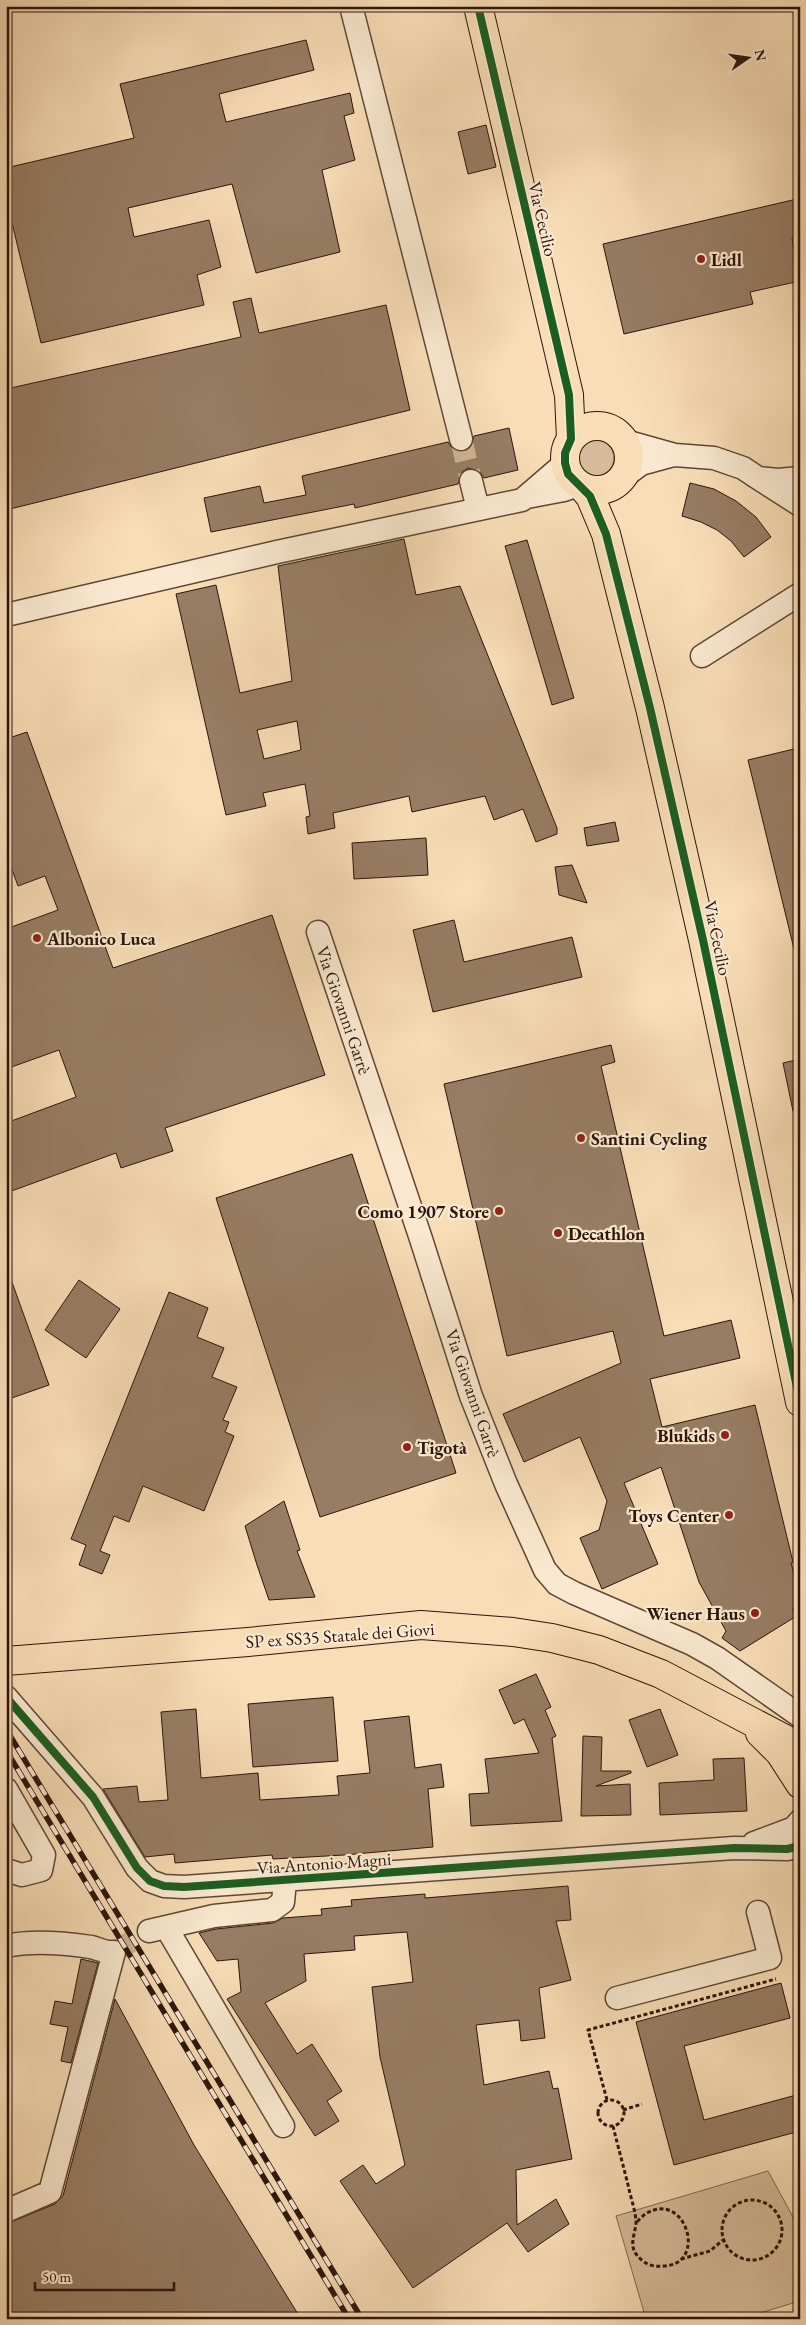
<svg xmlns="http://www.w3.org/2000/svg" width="806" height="2325" font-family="'EB Garamond',serif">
<rect width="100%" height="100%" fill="#f8ddb6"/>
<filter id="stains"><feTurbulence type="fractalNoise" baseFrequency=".004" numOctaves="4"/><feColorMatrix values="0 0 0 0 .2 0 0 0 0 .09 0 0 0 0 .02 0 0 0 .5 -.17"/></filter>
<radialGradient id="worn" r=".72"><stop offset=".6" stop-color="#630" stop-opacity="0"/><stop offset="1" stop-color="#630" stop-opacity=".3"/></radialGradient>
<!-- green -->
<path fill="#d5bb99" stroke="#806852" d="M578 458a18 18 0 1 1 36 0a18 18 0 1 1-36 0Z
M768,2171L800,2230V2301L740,2319H646L616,2216Z"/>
<!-- building -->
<path fill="#967d64" stroke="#2c150c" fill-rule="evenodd" d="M306,40L314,70L219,94L226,122L350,93L354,113L344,116L355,160L322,170L340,252L256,273L232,184L128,208L134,237L209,220L221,267L197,275L204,305L41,343L6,198V168L134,138L120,84Z
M486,125L496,167L468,174L458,132Z
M797,199L800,210V236L792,238L800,281L750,292L753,304L624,334L603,244Z
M251,298L259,333L386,305L410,410L6,510V389L241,337L233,302Z
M509,428L518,470L484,478L480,472L468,468L462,472L458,484L355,508L354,504L211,532L204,498L260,486L264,503L306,495L302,476L448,442L452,448L464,452L470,448L474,436Z
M690,483L714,489L736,501L756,517L771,537L744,557L731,541L717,530L701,522L682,516Z
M404,539L416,595L460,586L557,828V834L536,842L523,809L494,820L485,796L412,812L409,796L333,813L335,828L308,834L306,817L310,816L305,784L263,793L266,806L226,815L176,594L216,585L240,693L292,681L278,566ZM297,721L301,750L264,759L257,730Z
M527,540L574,698L552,705L505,546Z
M27,732L113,968L272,915L325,1075L165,1128L173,1151L121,1168L116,1153L6,1193V1123L76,1097L59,1050L6,1069V929L58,910L45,876L18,886L6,853V739Z
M794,749L800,770V948L794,949L748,760Z
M615,822L619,841L587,846L584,828Z
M426,838L428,875L354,879L352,843Z
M572,865L587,903L559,895L555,867Z
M454,920L464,962L572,937L582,977L433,1012L413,930Z
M611,1045L615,1062L601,1066L664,1336L731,1320L740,1358L650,1379L662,1427L755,1405L793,1562L791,1563L800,1595V1605L793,1609L795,1617L740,1651L722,1638L726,1631L699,1582L661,1467L624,1483L658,1564L602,1589L580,1538L599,1530L607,1501L580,1437L524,1462L503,1414L621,1363L613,1331L507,1356L444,1084Z
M800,1059V1111H793L783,1063Z
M352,1154L456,1473L320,1517L216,1198Z
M8,1271L49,1385L6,1400V1382L12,1380L6,1363V1272Z
M79,1280L120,1309L86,1358L45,1330Z
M169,1292L208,1308L197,1337L224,1348L212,1377L237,1387L223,1420L229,1422L225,1432L234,1436L204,1511L143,1486L129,1522L114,1516L100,1551L110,1555L102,1574L79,1565L86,1545L71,1539Z
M284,1501L300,1550L297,1551L315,1597L269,1600L257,1565L245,1526Z
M536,1674L551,1707L545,1710L556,1736L552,1738L562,1821L471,1826L469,1794L489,1793L485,1759L539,1753L524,1719L514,1724L499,1690Z
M333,1697L338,1761L253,1767L248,1704Z
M196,1709L201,1778L258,1773L260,1800L339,1795L337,1776L370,1773L364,1721L409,1716L415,1768L441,1764L444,1787L428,1789L433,1847L344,1855L273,1859L272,1855L175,1863L174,1854L145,1857L103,1789L137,1786L139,1802L168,1800L161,1712Z
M660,1709L678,1755L647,1767L629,1720Z
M583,1736L602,1737L601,1771H631V1773L596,1786L630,1784L631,1815L581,1816Z
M744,1758L747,1811L660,1815L659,1783L714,1780L713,1759Z
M568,1886L571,1920L556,1921L571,1980L539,1988L545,2038L521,2041L519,2020L476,2025L484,2085L549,2071L553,2089L558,2088L572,2159L516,2170L517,2225L556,2199L569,2224L528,2252L507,2223L413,2288L340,2181L363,2165L376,2184L405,2165L380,2057L372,1987L413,1982L407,1932L354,1936L355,1950L304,1954L306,1981L265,2003L297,2054L312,2044L342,2091L327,2101L339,2121L315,2136L227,1999L241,1992L238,1959L217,1961L199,1933L216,1929L273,1923L283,1918L322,1915L321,1909L352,1906L351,1900L425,1894V1898Z
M81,1959L98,1963L71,2063L61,2061L68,2027L50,2024L55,2001L72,2004Z
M781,1983L790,2018L684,2046L704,2120L800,2094V2131L674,2165L636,2022Z
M115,1999L194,2145L301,2319H6V2224L55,2204L63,2196Z"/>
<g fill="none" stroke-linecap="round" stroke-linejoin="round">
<!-- minor-tunnel -->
<path stroke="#cfb594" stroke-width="22" stroke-dasharray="22 11" stroke-linecap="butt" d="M461,439L471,481
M114,1952L149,1931"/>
<!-- minor casing -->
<g stroke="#5f4736" stroke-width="25">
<path id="minor" d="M351,6L461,439
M625,441L675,455L714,458L743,468L758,478
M625,476L641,464L674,455
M800,478L778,480L758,478L800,505
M471,481L478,509
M527,497L564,490L578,485
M6,615L277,552L522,500L565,463
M702,656L800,594
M318,932L421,1239L471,1396L506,1484L545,1570L557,1584L574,1593L692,1644L717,1658L800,1716
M6,1697L93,1797L137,1868L150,1881L164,1886L184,1887L734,1848L787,1849L800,1846
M6,1789L44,1855L41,1870L22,1875L6,1870
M754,1843L794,1828L800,1821
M166,1927L283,2126
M149,1931L214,1916L272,1910L283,1902L285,1881
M6,1946C33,1940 64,1943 91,1947C99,1949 105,1953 114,1952L50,2192L6,2211
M617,1998L770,1958L758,1912"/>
</g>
<!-- major casing -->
<g stroke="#2c150c" stroke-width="30">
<path id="major" d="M478,6L569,395L571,439
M565 458a32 32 0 1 1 64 0a32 32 0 1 1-64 0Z
M583,488L590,496L606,534L650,708L703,940L800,1402
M6,1661L248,1642L421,1625L513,1632L552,1638L599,1650L661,1674L800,1747
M760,1733L780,1753L800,1784"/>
</g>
<!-- path -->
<path stroke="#2c150c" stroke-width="3" stroke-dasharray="4 2.5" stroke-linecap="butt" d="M607,2100L588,2030L776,1979
M598 2113a13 13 0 1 1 26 0a13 13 0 1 1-26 0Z
M623,2110L642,2104
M613,2126C618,2147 624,2168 629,2189C631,2199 636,2212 636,2223C635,2237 626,2248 643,2261C649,2266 657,2267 664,2266C708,2264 686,2191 647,2213C643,2215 639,2220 636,2223
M722 2230a30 30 0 1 1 60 0a30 30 0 1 1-60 0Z
M681,2259L710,2251L723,2240"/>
<!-- minor -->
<use href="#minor" stroke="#fae9d0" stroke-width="22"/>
<!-- major -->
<use href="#major" stroke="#f8ddb6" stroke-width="28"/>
<!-- rail casing -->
<g stroke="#2c150c" stroke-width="5.5">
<path id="rail" d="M6,1729L362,2319
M6,1750L349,2319"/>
</g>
<!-- rail -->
<use href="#rail" stroke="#fae9d0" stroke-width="4" stroke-dasharray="11" stroke-linecap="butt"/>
<!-- cycleway casing -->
<g stroke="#fae9d0" stroke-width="11">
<path id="cycleway" d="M478,6L569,395L571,439L565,453V463L568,474L590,496L606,534L650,708L703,940L800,1402
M6,1697L93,1797L137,1868L150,1881L164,1886L184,1887L734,1848L787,1849L800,1846"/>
</g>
<!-- cycleway -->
<use href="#cycleway" stroke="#1b5e20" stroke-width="8"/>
</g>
<!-- markers -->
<g fill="#8f2418" stroke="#fae9d0" stroke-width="2">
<circle cx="701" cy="259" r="5"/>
<circle cx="37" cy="938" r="5"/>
<circle cx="581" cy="1138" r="5"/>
<circle cx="499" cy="1211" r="5"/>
<circle cx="558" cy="1233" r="5"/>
<circle cx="725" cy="1435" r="5"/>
<circle cx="407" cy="1447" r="5"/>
<circle cx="729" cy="1515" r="5"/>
<circle cx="755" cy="1613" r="5"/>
</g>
<g text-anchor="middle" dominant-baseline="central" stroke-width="4.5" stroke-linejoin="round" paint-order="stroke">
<!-- street labels -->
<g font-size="18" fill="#2c150c" stroke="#fae9d0">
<text transform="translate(543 219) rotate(77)">Via Cecilio</text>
<text transform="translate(718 938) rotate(78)">Via Cecilio</text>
<text transform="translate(344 1010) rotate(71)">Via Giovanni Garrè</text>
<text transform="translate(473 1393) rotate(71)">Via Giovanni Garrè</text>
<text transform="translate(340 1635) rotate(-4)">SP ex SS35 Statale dei Giovi</text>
<text transform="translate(324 1863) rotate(-4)">Via Antonio Magni</text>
</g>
<!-- poi labels -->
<g font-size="18" font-weight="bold" fill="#2c150c" stroke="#fae9d0" text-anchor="start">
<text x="711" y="259">Lidl</text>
<text x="47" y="938">Albonico Luca</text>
<text x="591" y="1138">Santini Cycling</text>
<text x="489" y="1211" text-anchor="end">Como 1907 Store</text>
<text x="568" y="1233">Decathlon</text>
<text x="715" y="1435" text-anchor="end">Blukids</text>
<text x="417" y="1447">Tigotà</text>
<text x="719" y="1515" text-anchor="end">Toys Center</text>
<text x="745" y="1613" text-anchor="end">Wiener Haus</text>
</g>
</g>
<!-- margin -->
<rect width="806" height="2325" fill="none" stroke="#f8ddb6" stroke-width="25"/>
<rect x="8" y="8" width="791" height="2310" fill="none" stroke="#2c150c" stroke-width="2.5"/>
<rect x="12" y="12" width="781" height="2300" fill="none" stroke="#2c150c"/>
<!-- north arrow -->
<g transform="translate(748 58) rotate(77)" stroke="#fae9d0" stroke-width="4" paint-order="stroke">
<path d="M0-4L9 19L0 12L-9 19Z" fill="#2c150c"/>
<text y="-8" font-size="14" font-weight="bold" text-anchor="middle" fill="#2c150c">N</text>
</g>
<!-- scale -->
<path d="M35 2282v8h139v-8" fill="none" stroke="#2c150c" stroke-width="2.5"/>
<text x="42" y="2282" font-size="15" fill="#2c150c" stroke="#fae9d0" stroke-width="4" paint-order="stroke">50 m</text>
<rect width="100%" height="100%" filter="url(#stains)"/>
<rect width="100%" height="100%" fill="url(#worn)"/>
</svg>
